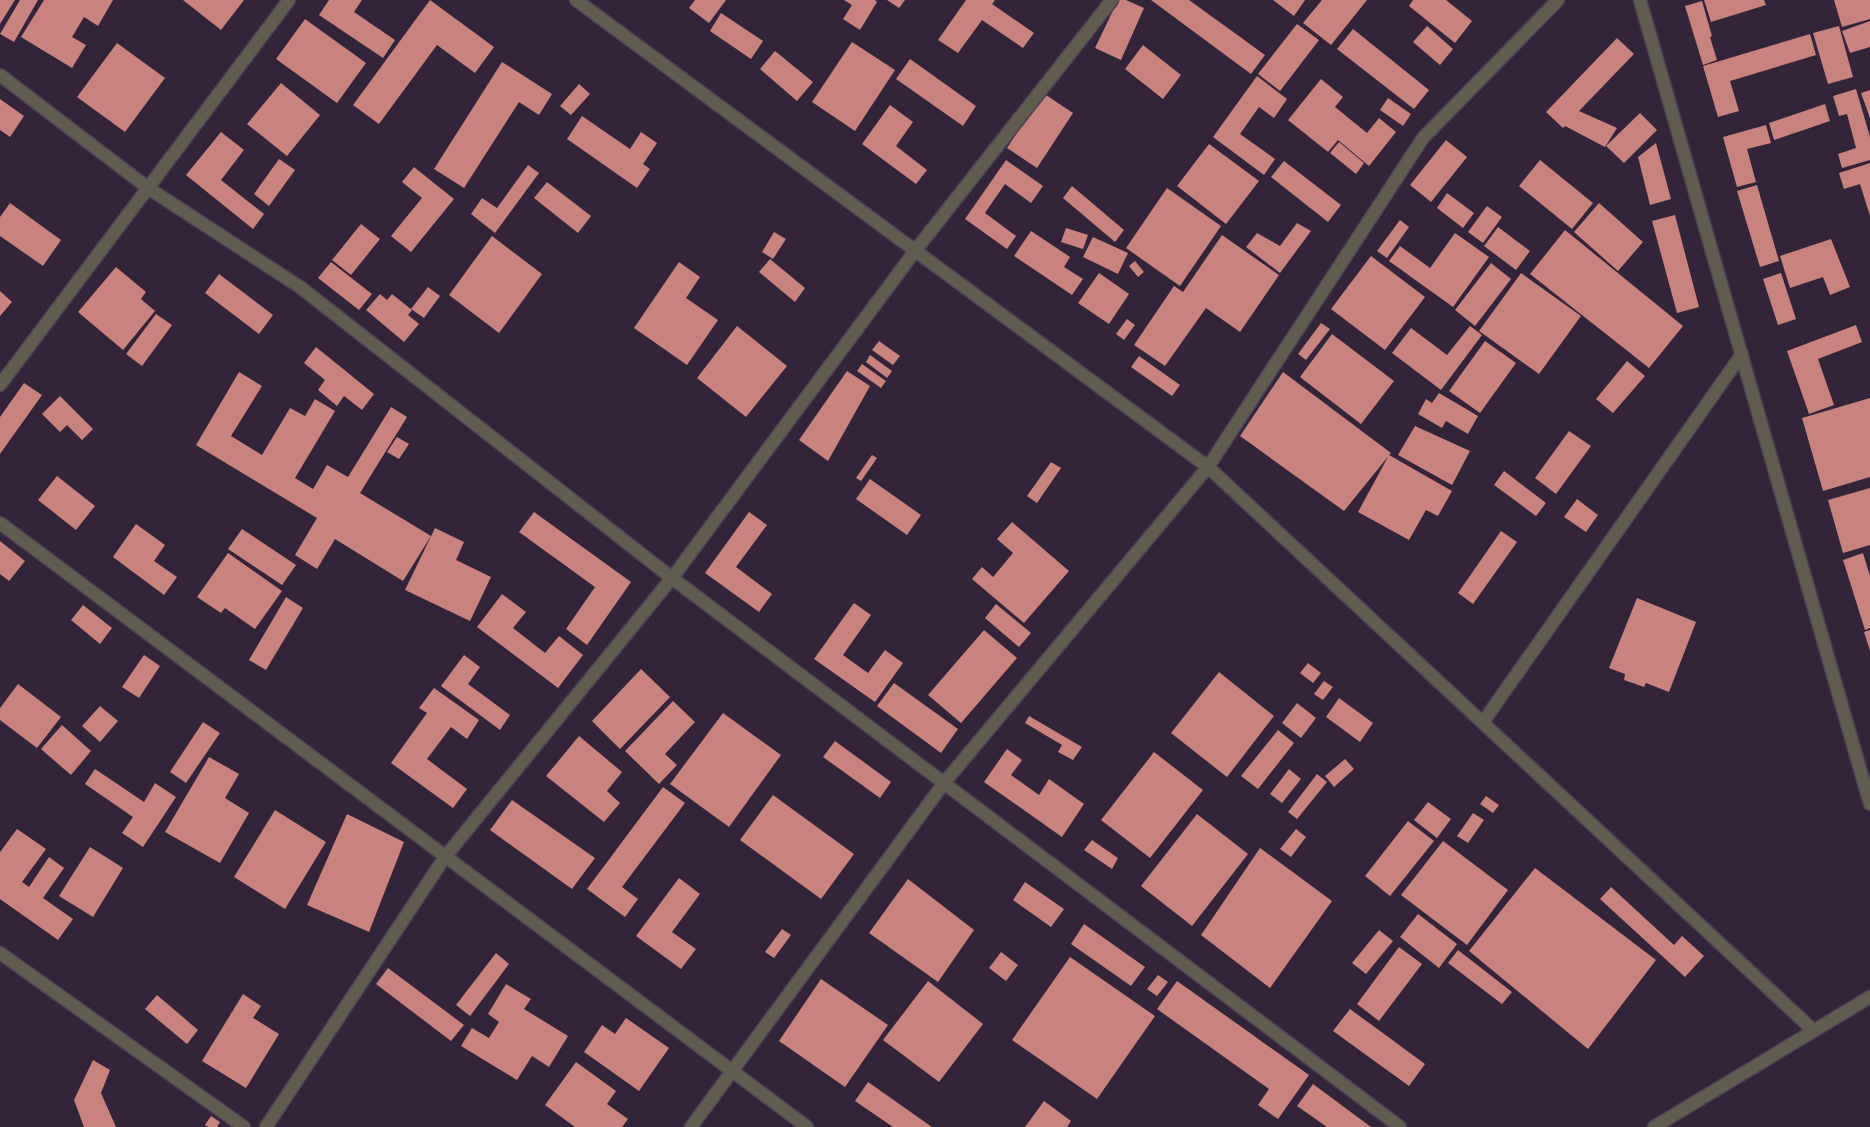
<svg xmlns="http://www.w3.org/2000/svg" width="1870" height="1127" font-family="'Source Sans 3',sans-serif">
<rect width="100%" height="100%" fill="#332439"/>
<!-- building -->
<path fill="#c8837e" d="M0,0H15L0,24Z
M20,0H38L14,42L0,34Z
M44,0H113L98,26L84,17L72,37L86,45L72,68L21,37Z
M183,0H244L221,30Z
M329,0H362L354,12L395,40L383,58L319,15Z
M430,0L494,47L475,73L437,45L379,124L353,105Z
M695,0H726L709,23L689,8Z
M844,0H875L877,2L860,30L843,19L852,5Z
M887,0H905L899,8Z
M966,0H995L992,4L1034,33L1023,48L982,20L958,53L938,40Z
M1118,0H1126L1144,8L1121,60L1095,48Z
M1151,0H1189L1265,55L1251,74Z
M1273,0H1305L1294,16Z
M1322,0H1367L1331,45L1303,23Z
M1413,0H1446L1472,21L1455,43L1409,6Z
M1704,0H1764L1766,5L1711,22Z
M1834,0H1870V19L1842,27Z
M1702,1L1712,36L1710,37L1717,60L1703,65L1685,6Z
M721,13L763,41L751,59L710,31Z
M305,19L366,63L337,103L276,59Z
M1870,21V47L1850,53L1842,31Z
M1297,24L1319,40L1280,91L1258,74Z
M1427,26L1453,49L1440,65L1413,42Z
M1839,26L1853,77L1828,84L1813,33Z
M1353,29L1429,90L1414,109L1337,49Z
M1810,34L1816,55L1730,81L1739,111L1718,117L1703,66Z
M1617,38L1634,54L1579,111L1617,128L1605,147L1565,126L1563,128L1546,112Z
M852,42L895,70L855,131L812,102Z
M117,43L165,78L125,132L77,97Z
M1143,45L1181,75L1163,99L1125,69Z
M775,51L813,82L797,101L760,69Z
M910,59L976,106L963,126L896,79Z
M502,62L552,94L539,115L519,102L464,188L434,169Z
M1257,76L1287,99L1274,118L1259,107L1240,134L1275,159L1264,175L1213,137Z
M1321,79L1343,97L1335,107L1367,133L1379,118L1396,132L1369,166L1338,140L1328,152L1288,120Z
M281,83L320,115L287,156L247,124Z
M579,84L590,94L571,115L560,106Z
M1856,89L1870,137V160L1842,168L1838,154L1856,148L1847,114L1839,116L1833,96Z
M1870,90V118L1861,93Z
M1043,93L1073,113L1037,168L1007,148Z
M1388,98L1411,114L1403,126L1380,110Z
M0,99L24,116L10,137L0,130Z
M1825,104L1830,121L1774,140L1769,123Z
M890,105L913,122L896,146L927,170L916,184L862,144Z
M1640,113L1657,130L1624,163L1606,146Z
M582,116L630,149L641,132L657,143L643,164L650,169L637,188L567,139Z
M1766,125L1771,143L1747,149L1756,182L1737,187L1723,137Z
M221,132L244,150L221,180L264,214L253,229L186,175Z
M1446,140L1467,157L1431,202L1410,185Z
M1339,142L1364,163L1356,174L1330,153Z
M1656,143L1671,199L1650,205L1638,157Z
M1209,144L1259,181L1226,224L1177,186Z
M279,159L295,170L269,206L254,194Z
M1006,160L1043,186L1031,203L1005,184L985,213L1016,236L1007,249L965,219Z
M1540,160L1593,203L1572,229L1519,186Z
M1284,161L1341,205L1328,222L1271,177Z
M1870,163V216L1860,184L1844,189L1839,173Z
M528,165L539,173L495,233L471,214L482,198L497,208Z
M414,167L454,199L411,252L391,236L422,198L402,182Z
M547,182L591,216L578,233L534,198Z
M1757,185L1779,261L1760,267L1737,191Z
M1072,186L1124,230L1115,242L1063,198Z
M1167,188L1221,226L1180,286L1126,248Z
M1447,193L1474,213L1463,228L1437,208Z
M10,203L61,240L43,266L0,236V217Z
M1599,203L1643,242L1618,271L1574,232Z
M1487,206L1502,217L1483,243L1468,232Z
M1675,215L1699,307L1677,313L1652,221Z
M1400,220L1409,227L1387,258L1377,251Z
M1297,223L1311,231L1280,273L1246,247L1257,233L1280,246Z
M361,224L380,239L351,275L332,260Z
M1498,227L1530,251L1516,270L1484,246Z
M1066,228L1088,235L1083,249L1061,242Z
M1565,230L1683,326L1649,368L1530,274Z
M1031,231L1070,257L1064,267L1083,279L1072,295L1014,256Z
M774,232L786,239L773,259L762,252Z
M1455,233L1489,257L1453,307L1389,261L1400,246L1430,268Z
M1222,235L1279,275L1240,332L1206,308L1165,366L1134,345L1174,286L1183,292Z
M492,236L542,274L499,333L449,295Z
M1093,237L1128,253L1118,274L1083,257Z
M1831,239L1850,287L1830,295L1823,277L1790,288L1780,256Z
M1371,256L1425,297L1385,350L1331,309Z
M770,259L805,288L795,302L759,272Z
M1135,261L1144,272L1138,277L1129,266Z
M331,262L372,294L359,310L318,278Z
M679,262L700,277L686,298L718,320L687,365L634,328Z
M1491,263L1511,279L1475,326L1455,310Z
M116,267L146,292L141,299L155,311L123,350L78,312Z
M1099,273L1129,294L1109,324L1078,303Z
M1521,273L1581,316L1539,374L1479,331Z
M1781,273L1796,319L1778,325L1763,279Z
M219,274L273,315L259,334L205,293Z
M428,287L440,296L424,318L411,309Z
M0,291L12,302L0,316Z
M380,294L387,300L392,294L412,310L408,315L419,324L404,342L366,310Z
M156,314L172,325L142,366L126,354Z
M1127,319L1135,325L1124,340L1116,334Z
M1321,323L1330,329L1306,360L1298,354Z
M1856,325L1862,342L1818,359L1834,405L1809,414L1787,351Z
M737,326L787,366L746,417L697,378Z
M1470,326L1482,335L1441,390L1392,353L1411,328L1447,355Z
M1332,334L1394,381L1361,424L1300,377Z
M879,341L900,356L893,365L872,350Z
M1485,341L1516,363L1480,413L1449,391Z
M316,347L374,394L362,410L344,396L337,406L318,390L325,380L304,363Z
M870,355L892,371L887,378L866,362Z
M1139,356L1180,385L1172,396L1131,367Z
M1627,361L1645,376L1613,413L1596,399Z
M862,364L886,381L881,388L857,371Z
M847,371L870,386L828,461L799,440Z
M239,372L262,386L231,436L262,455L290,408L305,416L315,399L335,411L295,478L313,489L327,465L348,477L391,407L407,417L360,493L431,536L403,581L335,539L317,569L295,555L317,518L196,445Z
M1283,372L1391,453L1344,511L1240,436Z
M24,383L42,395L0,454V417Z
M1439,393L1478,416L1468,434L1446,421L1442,428L1418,414L1426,399L1432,403Z
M60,396L93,429L82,440L67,425L60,432L42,414Z
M1870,398V477L1823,491L1802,418Z
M1415,426L1470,451L1452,485L1398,455Z
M1569,431L1591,446L1556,494L1535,478Z
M397,437L409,444L399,459L387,452Z
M872,455L877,458L861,481L856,478Z
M1389,455L1452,491L1438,516L1426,510L1409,540L1358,512Z
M1051,462L1061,468L1037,503L1027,496Z
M1504,471L1546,503L1536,516L1494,485Z
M57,476L95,506L76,530L38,500Z
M870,479L921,515L907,535L856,499Z
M1870,488V545L1843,553L1828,500Z
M1577,499L1598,515L1586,532L1564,517Z
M534,512L631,582L587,645L566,629L595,587L519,532Z
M749,512L767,525L736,567L772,594L759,612L705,573Z
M1012,522L1069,571L1024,623L972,579L982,567L993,577L1013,553L997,539Z
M136,524L165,545L154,561L177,577L164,595L113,557Z
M435,528L464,542L456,560L491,577L470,621L405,590Z
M242,529L296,565L282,585L228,549Z
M1501,531L1517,542L1473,604L1458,593Z
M0,541L25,561L9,581L0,574Z
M228,553L282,591L255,629L225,608L221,613L197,597Z
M1863,553L1870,576V628L1865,630L1843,560Z
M502,594L526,612L513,628L545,653L559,636L583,655L558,688L477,627Z
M286,597L303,608L266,670L249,660Z
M1637,598L1696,622L1669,692L1646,683L1644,687L1624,680L1625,674L1609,668Z
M854,603L871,615L843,655L868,673L885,650L903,663L875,702L814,659Z
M996,604L1031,633L1019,647L985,618Z
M83,605L112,628L100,644L71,620Z
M984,630L1017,658L961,723L928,695Z
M1870,630V651L1864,632Z
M144,655L160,666L139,698L122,687Z
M464,655L480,667L468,684L510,715L500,730L441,686Z
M1308,663L1321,673L1313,683L1300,673Z
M641,669L670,697L620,749L592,721Z
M1219,672L1274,716L1227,777L1171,733Z
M1324,681L1333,687L1323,700L1314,694Z
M894,683L958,729L941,753L877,706Z
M18,684L61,717L37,748L0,720V708Z
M434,688L479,720L467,739L451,727L427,759L467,789L453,808L391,763L427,713L419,708Z
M1339,698L1373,723L1360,742L1326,717Z
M673,701L695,722L665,754L677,765L659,784L625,751Z
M1297,703L1316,718L1301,738L1282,723Z
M100,706L118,721L100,742L82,726Z
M723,713L781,755L729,827L670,784Z
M1029,716L1082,747L1073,760L1058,752L1062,745L1025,723Z
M203,722L220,733L186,783L170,772Z
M62,725L91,751L71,775L41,749Z
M1278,730L1294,743L1258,789L1241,776Z
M579,736L622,772L607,791L620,803L604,822L546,776Z
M835,741L891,782L880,798L823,757Z
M1007,749L1022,760L1011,775L1039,795L1049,779L1084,804L1062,837L984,782Z
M1154,752L1203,790L1150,858L1101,820Z
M209,757L239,774L225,798L249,813L220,863L165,832Z
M1345,759L1354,769L1334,787L1325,776Z
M95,769L144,802L155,783L176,797L143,847L122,833L133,817L85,784Z
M1289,769L1301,779L1282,803L1270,794Z
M1317,774L1327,782L1297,819L1288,812Z
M663,787L685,803L622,887L638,899L625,917L587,889Z
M773,795L854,854L821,899L740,840Z
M1486,796L1499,805L1493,813L1480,804Z
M512,800L595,858L572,889L490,830Z
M1428,802L1451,819L1437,838L1414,820Z
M275,810L326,842L285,909L234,877Z
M1473,813L1484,820L1468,843L1457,836Z
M347,814L404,842L369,932L307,905Z
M1197,814L1248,854L1192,926L1141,886Z
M1408,821L1434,841L1390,896L1365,876Z
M17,829L46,849L22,882L29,887L49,857L64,868L43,898L73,919L58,940L0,899V852Z
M1296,829L1306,837L1291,857L1280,849Z
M1092,840L1118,858L1112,869L1084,850Z
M1443,841L1508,890L1467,945L1401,895Z
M90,847L123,868L93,917L59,896Z
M1260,848L1332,901L1270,988L1201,935Z
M1535,868L1656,960L1588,1049L1469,951Z
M679,878L700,894L672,932L696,949L681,969L636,936Z
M908,879L974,930L938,982L869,933Z
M1025,882L1064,909L1051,927L1013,900Z
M1611,887L1674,945L1682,936L1704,956L1685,977L1600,899Z
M1418,914L1457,944L1439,968L1400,937Z
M1084,924L1145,967L1131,986L1071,944Z
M782,929L791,935L774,958L765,952Z
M1379,930L1393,941L1366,974L1352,963Z
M1399,947L1422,964L1379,1021L1357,1004Z
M1458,950L1512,992L1502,1004L1448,963Z
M1001,952L1018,965L1006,981L989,968Z
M496,953L509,964L470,1016L456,1005Z
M1070,957L1155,1016L1097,1099L1012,1040Z
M388,968L464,1025L451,1041L376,984Z
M1158,975L1168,982L1157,996L1147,989Z
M821,979L888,1025L845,1087L779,1041Z
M928,981L983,1024L939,1082L883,1040Z
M1177,981L1309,1075L1278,1119L1258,1105L1269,1089L1157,1009Z
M506,984L531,999L524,1009L568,1036L549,1067L532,1056L517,1080L461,1046L472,1028L489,1038L499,1022L488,1014Z
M243,994L261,1006L253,1018L279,1034L246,1088L202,1061Z
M157,995L198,1030L187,1044L145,1009Z
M1350,1009L1425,1064L1409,1086L1333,1031Z
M626,1018L669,1048L639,1091L584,1052L602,1025L615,1034Z
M93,1060L110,1070L101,1093L116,1127H84L74,1100Z
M576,1062L616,1091L607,1104L628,1119L622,1127H575L545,1105Z
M868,1082L932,1127H893L855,1101Z
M1313,1084L1371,1127H1327L1297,1106Z
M1044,1101L1071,1121L1067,1127H1025Z
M211,1116L220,1122L217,1127H208L205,1125Z"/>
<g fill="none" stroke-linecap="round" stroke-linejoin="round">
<!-- street casing -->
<g stroke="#4e4054" stroke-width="15">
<path id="street" d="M576,0L1208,467L1814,1031
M1640,0L1870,804
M0,75L148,188L300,287L672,578L1400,1127
M0,385L289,0
M0,523L807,1127
M1483,722L1742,354
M0,953L244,1127
M266,1127L445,857L672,578L915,251L1112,0
M691,1127L944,783L1208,467L1423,138L1558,0
M1654,1127L1870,997"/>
</g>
<!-- street -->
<use href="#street" stroke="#615c50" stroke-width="12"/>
</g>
</svg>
